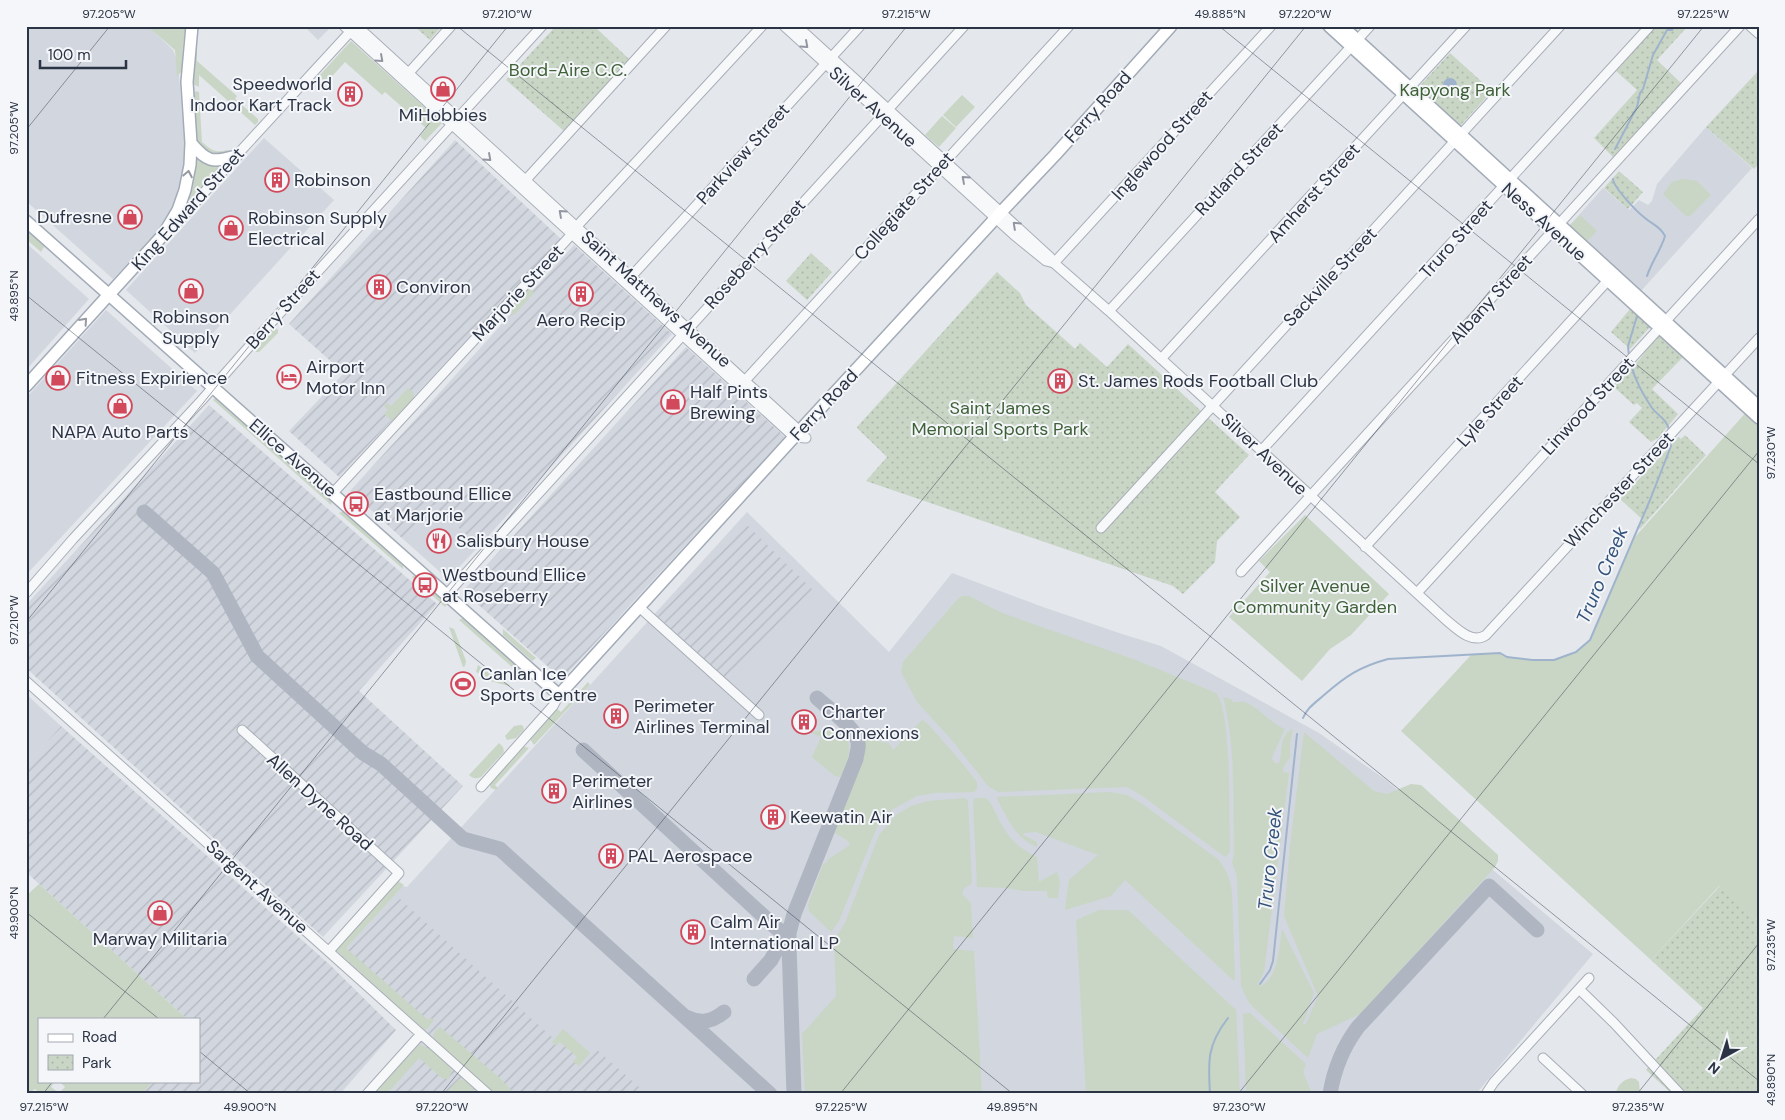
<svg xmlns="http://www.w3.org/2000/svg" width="1785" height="1120" font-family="'DM Sans',sans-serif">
<defs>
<pattern id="industrial-furrows" width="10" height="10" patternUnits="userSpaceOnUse" patternTransform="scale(1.25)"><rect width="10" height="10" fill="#d2d6de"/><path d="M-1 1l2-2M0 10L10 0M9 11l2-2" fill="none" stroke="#b4b8c0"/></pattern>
<pattern id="park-dots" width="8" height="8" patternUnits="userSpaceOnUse" patternTransform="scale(1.25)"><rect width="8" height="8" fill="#c9d6c5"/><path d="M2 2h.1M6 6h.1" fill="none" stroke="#adb8ab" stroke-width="1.8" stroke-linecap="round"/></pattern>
</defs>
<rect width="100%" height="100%" fill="#e4e7ec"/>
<!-- built -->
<path fill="#d2d6de" d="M26,26H148L173,50L178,63L184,139V163L182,177L174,205L156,233L113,279L26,201Z
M304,26H327L330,28L318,40Z
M1706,127L1752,168L1641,291L1570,225L1603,188L1629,210L1639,200L1648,205L1652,201L1657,184Z
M264,138L334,200L195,353L126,290Z
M26,243L89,299L26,370Z
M106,310L197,391L26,575V398Z
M433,505L479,546L448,579L403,539Z
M747,512L889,652L952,573L1043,607L1122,634L1161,646L1319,733L1386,780L1593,954L1476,1094H496L335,952L396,885L407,887Z
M26,694L61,726L26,765Z"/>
<!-- industrial -->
<path fill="url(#industrial-furrows)" d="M455,140L561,239L339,477L289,431L344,373L289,324Z
M574,245L672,334L479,546L433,505L403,539L350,491Z
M686,347L785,437L562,679L463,591Z
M209,405L437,604L359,691L463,786L323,937L26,668V605Z
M743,521L816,593L729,682L655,614Z
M61,726L329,964L396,1030L340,1094H142L153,1081H199V1019H187L26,872V765Z
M389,889L554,1039L563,1029L590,1053L595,1048L647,1094H374L426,1032L335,952Z"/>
<!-- green -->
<path fill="#c9d6c5" d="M147,26H186L183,45L182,71L177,76L175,50Z
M351,41L442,123L425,141L420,136L426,128L385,92L382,95L345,62L326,83L319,76Z
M197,50V61L237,96L235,99L258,119V122L255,125L199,75V87L193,84L192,59Z
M196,91L199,92L202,142C213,151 214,153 228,150L229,153L211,158L197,143L194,94Z
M962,95L975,107L956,127L943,115Z
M942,116L956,128L939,147L925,135Z
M197,155L226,162L183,213L192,186Z
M1682,179L1697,181L1711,195L1690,216H1686L1663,194L1672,182Z
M1580,215L1597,231L1586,242L1569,226Z
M26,228L42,242L44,247L41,252L26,239Z
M527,289L532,290L534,293L514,315L510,312L509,308Z
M274,326L278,330V333L259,352H256L254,347Z
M408,388L413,392L414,398L395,420H391L384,414L388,410L384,406L387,403L391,406Z
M216,397L332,501L331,505L213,400Z
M1749,409L1759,418V922L1719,886L1651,960L1401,731L1471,655L1500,653L1507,657L1531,660H1554L1576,652L1590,640L1635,537Z
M344,511L403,564V569L339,513Z
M1305,515L1389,594L1351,635L1330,649L1302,681L1229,617L1270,572L1259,561Z
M414,576H417L447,604L445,607L412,577Z
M962,596H969L1002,613L1136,660L1216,693C1232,709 1229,825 1230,852L1225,857L1141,795L1127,787L998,792L988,786L951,739L917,702L901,672L903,662L956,601Z
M463,618L522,670L521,675L459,620Z
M449,627L454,629L466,661L465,666L463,667Z
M503,629L536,658L532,661L503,635Z
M478,665L498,680L510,685L509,686L479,678L480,674L476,672Z
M588,682L590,685L534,745L530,739L531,735L556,708L561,712Z
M1223,697L1231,699L1233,702C1237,703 1240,701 1244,702C1260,707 1270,724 1285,729L1273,755L1272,759L1275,763H1279C1283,751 1279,735 1293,729L1290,742V758C1285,763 1283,766 1283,772L1289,773L1264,972L1258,984L1261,986C1279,977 1279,947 1282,929L1314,993L1303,1024H1306L1318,996L1284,916L1290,846L1304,732L1374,791L1387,794L1411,784L1421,785L1498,855V861L1495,867L1360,1014L1317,1034L1308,1058L1253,1007L1248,1001L1241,986L1237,876L1232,863L1234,853C1233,801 1236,747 1223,697Z
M922,720L927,723L957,757L977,782V789L974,792L934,793L918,796L917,795V796L893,809L877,827L839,921L831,932L812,914L809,911L808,905L823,864L828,862L827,860L850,845L847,840L833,832L864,754V743L860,731L876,741L889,743L893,750Z
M521,725L523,726L524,730L516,738L507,740L505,736L514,726Z
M839,729C856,742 848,761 840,777L835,776L812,757L821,737L810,732Z
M499,743L503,747L504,752L481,777C476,779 473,779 469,775Z
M522,746L529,748L495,785L498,788L496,790L491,788L489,783Z
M1110,792L1127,795L1141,803L1219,860C1227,871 1231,881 1232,894L1235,979L1233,980L1125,880L1111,896L1065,910L1069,880L1098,855L1036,832L1024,833L1023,835L1037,842V847C1015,837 1009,821 998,801L997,797Z
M965,798L968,801L972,882L970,885L964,888L962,894L971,903L973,938L954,936L953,949L974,951L982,1094H805L802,1034L836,996L834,940L845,923L879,835L896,815L911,806L928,801Z
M975,798H985L990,802C1004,829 1008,843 1037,857L1039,882L1057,872L1060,881L1058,898H1048L1047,891H1023L1007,888L977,887L973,802Z
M398,881L404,885L346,948L428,1020L431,1018L434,1020L428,1028L424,1030L337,951V948Z
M39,884L187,1019H39V1081H55L51,1087L59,1093L65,1087L59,1081H153L142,1094H41L35,1089L32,1091L35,1094H26V896Z
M1099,910H1128L1235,1009L1236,1008L1240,1094H1086L1076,920Z
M1250,1013L1306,1064L1303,1072L1312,1094H1246L1243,1014Z
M440,1027L500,1078L514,1093L494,1094L435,1041L433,1037L434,1033Z
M563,1029L590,1053L579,1066L573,1062L577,1057L560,1042L556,1046L552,1042Z
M420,1045C429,1046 450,1064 452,1072L448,1079H443L419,1058L387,1094H373L416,1047Z
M1631,1078L1636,1079L1639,1082L1640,1094H1616C1617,1085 1623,1080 1631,1078Z
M459,1079C467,1080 473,1087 476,1094H445Z"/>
<!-- park -->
<path fill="url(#park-dots)" d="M414,26H442L430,40Z
M556,26H594L630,60L565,132L506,80Z
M1656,26H1688L1657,60L1683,85L1615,159L1594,138L1637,90L1616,71Z
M1450,53L1492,91L1460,126L1418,88Z
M1759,70V164L1754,169L1706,127Z
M1619,171L1643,192L1628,209L1604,188Z
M811,253L832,272L807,300L786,281Z
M997,272L1020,293L1026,305L1073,347L1075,349L1080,343L1107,367L1128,344L1249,455L1215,492L1240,517L1217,541L1215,562L1183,594L1173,586L866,481L887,457L858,429L857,427Z
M1630,309L1650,327L1630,349L1611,332Z
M1660,336L1683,357L1652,389L1678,414L1658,438L1651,442L1629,422L1642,408L1637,403L1634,405L1614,387C1622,378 1631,369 1639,360C1646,352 1650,340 1660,336Z
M1685,435L1706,455L1640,529L1637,527L1643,520L1620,499L1679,437L1681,439Z
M1720,886L1759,922V1094H1672L1646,1070L1703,1008L1651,960Z"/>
<!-- water -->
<path fill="#9fb4cc" d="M1443 85a7 7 0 1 1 14 0a7 7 0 1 1-14 0Z"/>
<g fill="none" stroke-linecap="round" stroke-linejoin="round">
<!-- stream -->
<path stroke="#9fb4cc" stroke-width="2" d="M1615,149L1637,107L1640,93L1643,89L1653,55L1667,30H1672L1674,26
M1613,179C1614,188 1637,212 1645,218C1653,225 1660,226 1665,236C1661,250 1652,261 1647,276
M1629,357L1628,346L1637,316
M1631,364C1635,381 1643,394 1652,408C1658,416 1667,419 1669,430
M1303,718C1307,708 1315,703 1324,695C1346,676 1359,667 1388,659L1500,653L1507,657L1532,660H1554L1576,652L1590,640L1650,500L1671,446L1670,440
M1260,984L1270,970L1273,961L1297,734
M1210,1094C1208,1061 1207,1045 1228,1018"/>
<!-- taxiway -->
<path stroke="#b0b6c1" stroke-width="15" d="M144,512L213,573L257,656L363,753L381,764L463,839L500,849L770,1094
M583,750L784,935L789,945L794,1094
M789,945V933L794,914L856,759C857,752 860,745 857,739C852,725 829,709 817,698
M754,979L771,960L787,930
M686,1017C700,1024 712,1022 724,1012
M1330,1094C1334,1069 1343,1047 1358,1027L1489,886L1537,930"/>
<!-- minor casing -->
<g stroke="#a9aeb7" stroke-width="11">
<path id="minor" d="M344,26L794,437L806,438
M357,26L803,434
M784,26L1014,235L1046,261L1054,263
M797,26L1050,257L1054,263L1109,311L1445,619C1456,628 1472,645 1486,635L1759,338
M1750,26L1759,34
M406,76L451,26
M523,183L666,26
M168,231L179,221L236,156L350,32
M1054,263L1271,26
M629,279L860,26
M1109,311L1370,26
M1161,359L1466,26
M741,385L1069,26
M1261,451L1650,26
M333,493L572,234L578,225L762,26
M1101,528L1560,26
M1365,547L1611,277
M1241,572L1740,26
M26,593L73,539L201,401L247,349L542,26
M1417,593L1759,219
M447,594L964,26
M639,607L759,715
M26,681L488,1094
M242,730L399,873L329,951
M481,787L553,706L559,695
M1579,989L1614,1023L1680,1094
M1543,1058L1582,1094
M367,1094L421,1034
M1486,1094L1494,1082L1589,978"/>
</g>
<!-- major casing -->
<g stroke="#a3abb8" stroke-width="14">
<path id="major" d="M1329,26L1759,418
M1342,26L1759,407
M191,143C207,162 212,163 236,156
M26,221L559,695L794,437L1004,209L1055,155L1171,26
M26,386L163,235L178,210L185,190L190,165L191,143L187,82L192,26"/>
</g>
<!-- minor -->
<use href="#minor" stroke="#f7f8fa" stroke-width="9"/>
<!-- major -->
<use href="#major" stroke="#fff" stroke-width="11"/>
</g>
<!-- one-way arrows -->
<defs><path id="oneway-chevron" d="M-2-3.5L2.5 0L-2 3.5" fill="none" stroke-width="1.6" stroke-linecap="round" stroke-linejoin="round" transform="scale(1.25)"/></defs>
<g stroke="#9196a0">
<use href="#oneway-chevron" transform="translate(805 45) rotate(42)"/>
<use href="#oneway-chevron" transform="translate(380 59) rotate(42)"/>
<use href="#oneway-chevron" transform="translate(488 158) rotate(42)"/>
<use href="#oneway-chevron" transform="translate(965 179) rotate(-138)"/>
<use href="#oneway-chevron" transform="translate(562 213) rotate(-138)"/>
<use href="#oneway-chevron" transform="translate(1016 225) rotate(-137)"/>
</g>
<g stroke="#959aa2">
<use href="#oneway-chevron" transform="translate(188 174) rotate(-79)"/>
<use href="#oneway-chevron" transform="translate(84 321) rotate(-48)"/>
</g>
<!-- ticks -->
<path fill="none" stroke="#2b3445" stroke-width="1" stroke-opacity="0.45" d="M457,26L1759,1081M1219,26L1759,464M26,130L110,26M26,295L1013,1094M26,622L508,26M26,912L159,1019M103,1019L907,26M199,1051L251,1094M43,1094L53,1081M441,1094L1306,26M840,1094L1704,26M1238,1094L1759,451M1637,1094L1759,943"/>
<!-- icons -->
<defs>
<g id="shop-ring" transform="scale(1.25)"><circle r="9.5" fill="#f4f6f9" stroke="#d1495b" stroke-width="1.5"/><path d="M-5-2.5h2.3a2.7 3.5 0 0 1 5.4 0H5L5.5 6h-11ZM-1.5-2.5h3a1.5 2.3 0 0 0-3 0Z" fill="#d1495b"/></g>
<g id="building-ring" transform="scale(1.25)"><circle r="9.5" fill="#f4f6f9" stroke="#d1495b" stroke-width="1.5"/><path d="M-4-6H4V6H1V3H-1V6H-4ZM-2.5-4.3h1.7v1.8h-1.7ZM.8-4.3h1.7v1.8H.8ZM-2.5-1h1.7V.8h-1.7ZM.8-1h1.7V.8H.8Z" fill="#d1495b"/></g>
<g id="hotel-ring" transform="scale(1.25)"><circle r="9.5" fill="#f4f6f9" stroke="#d1495b" stroke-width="1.5"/><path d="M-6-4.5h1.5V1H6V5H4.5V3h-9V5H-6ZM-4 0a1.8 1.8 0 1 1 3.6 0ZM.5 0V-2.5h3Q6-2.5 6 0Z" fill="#d1495b"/></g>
<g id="bus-ring" transform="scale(1.25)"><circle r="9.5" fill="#f4f6f9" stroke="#d1495b" stroke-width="1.5"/><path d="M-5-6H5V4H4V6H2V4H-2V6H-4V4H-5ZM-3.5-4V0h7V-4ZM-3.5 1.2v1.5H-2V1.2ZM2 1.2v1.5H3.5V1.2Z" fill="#d1495b"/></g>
<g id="restaurant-ring" transform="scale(1.25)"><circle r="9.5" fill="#f4f6f9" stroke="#d1495b" stroke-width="1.5"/><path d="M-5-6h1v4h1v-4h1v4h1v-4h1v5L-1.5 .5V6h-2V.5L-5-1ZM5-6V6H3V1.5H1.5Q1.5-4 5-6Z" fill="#d1495b"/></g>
<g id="stadium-ring" transform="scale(1.25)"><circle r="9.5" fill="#f4f6f9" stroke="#d1495b" stroke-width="1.5"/><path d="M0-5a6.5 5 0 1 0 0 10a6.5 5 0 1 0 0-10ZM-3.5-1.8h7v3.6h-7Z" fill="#d1495b"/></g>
</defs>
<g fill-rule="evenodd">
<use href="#shop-ring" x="443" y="89"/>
<use href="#building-ring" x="350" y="94"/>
<use href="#building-ring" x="277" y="180"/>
<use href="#shop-ring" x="130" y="217"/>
<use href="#shop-ring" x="231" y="228"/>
<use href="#building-ring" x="379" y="287"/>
<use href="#shop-ring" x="191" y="291"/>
<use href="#building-ring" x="581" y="294"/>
<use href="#hotel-ring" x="289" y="377"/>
<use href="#shop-ring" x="58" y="378"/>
<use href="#building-ring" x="1060" y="381"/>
<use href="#shop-ring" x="673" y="402"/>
<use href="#shop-ring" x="120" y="406"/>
<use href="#bus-ring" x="356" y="504"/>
<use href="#restaurant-ring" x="439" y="541"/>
<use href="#bus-ring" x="425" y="585"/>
<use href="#stadium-ring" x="463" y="684"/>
<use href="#building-ring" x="616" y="716"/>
<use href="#building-ring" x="804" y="722"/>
<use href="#building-ring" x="554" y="791"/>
<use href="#building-ring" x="773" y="817"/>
<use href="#building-ring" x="611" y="856"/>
<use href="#shop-ring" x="160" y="913"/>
<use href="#building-ring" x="693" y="932"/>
</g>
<g text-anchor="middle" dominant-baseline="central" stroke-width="4" stroke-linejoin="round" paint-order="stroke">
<!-- park labels -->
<g font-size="18" fill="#3f6138" stroke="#f4f6f9">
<text x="568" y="70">Bord-Aire C.C.</text>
<text x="1455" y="90">Kapyong Park</text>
<text x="1000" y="408">Saint James<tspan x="1000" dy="21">Memorial Sports Park</tspan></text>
<text x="1315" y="586">Silver Avenue<tspan x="1315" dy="21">Community Garden</tspan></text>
</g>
<!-- poi labels -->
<g font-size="18" fill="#2b3445" stroke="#f4f6f9" text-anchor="start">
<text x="332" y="84" text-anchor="end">Speedworld<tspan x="332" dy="21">Indoor Kart Track</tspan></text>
<text x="443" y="115" text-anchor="middle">MiHobbies</text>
<text x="294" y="180">Robinson</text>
<text x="112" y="217" text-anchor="end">Dufresne</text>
<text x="248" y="218">Robinson Supply<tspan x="248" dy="21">Electrical</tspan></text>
<text x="396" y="287">Conviron</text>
<text x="191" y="317" text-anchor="middle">Robinson<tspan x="191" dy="21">Supply</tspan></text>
<text x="581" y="320" text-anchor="middle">Aero Recip</text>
<text x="306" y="367">Airport<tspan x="306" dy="21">Motor Inn</tspan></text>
<text x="76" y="378">Fitness Expirience</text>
<text x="1078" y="381">St. James Rods Football Club</text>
<text x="690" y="392">Half Pints<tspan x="690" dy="21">Brewing</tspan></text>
<text x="120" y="432" text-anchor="middle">NAPA Auto Parts</text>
<text x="374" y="494">Eastbound Ellice<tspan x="374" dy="21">at Marjorie</tspan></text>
<text x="456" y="541">Salisbury House</text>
<text x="442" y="575">Westbound Ellice<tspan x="442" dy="21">at Roseberry</tspan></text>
<text x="480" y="674">Canlan Ice<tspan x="480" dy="21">Sports Centre</tspan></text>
<text x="634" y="706">Perimeter<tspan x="634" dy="21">Airlines Terminal</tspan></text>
<text x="822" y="712">Charter<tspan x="822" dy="21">Connexions</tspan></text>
<text x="572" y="781">Perimeter<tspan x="572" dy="21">Airlines</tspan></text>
<text x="790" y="817">Keewatin Air</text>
<text x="628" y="856">PAL Aerospace</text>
<text x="710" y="922">Calm Air<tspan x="710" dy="21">International LP</tspan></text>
<text x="160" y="939" text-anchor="middle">Marway Militaria</text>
</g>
<!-- street labels -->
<g font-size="18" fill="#2b3445" stroke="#f4f6f9">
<text transform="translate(873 107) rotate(42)">Silver Avenue</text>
<text transform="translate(1098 107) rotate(-48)">Ferry Road</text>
<text transform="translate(1162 145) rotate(-48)">Inglewood Street</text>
<text transform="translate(743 154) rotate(-48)">Parkview Street</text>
<text transform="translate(1239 169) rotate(-47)">Rutland Street</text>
<text transform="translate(1314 193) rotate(-48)">Amherst Street</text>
<text transform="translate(904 206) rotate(-48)">Collegiate Street</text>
<text transform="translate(188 209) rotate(-48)">King Edward Street</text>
<text transform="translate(1544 222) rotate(42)">Ness Avenue</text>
<text transform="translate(1456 239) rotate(-48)">Truro Street</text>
<text transform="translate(755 254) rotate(-48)">Roseberry Street</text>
<text transform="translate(1330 277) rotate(-47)">Sackville Street</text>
<text transform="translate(518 293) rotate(-47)">Marjorie Street</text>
<text transform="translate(656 299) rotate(42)">Saint Matthews Avenue</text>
<text transform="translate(1491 299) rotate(-48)">Albany Street</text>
<text transform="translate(283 309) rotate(-48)">Berry Street</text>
<text transform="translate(824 405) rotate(-47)">Ferry Road</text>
<text transform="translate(1588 406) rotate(-47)">Linwood Street</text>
<text transform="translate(1490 411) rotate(-48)">Lyle Street</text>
<text transform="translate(1264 454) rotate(43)">Silver Avenue</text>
<text transform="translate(293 458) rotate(41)">Ellice Avenue</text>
<text transform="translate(1619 490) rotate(-47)">Winchester Street</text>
<text transform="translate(320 802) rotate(42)">Allen Dyne Road</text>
<text transform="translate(257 887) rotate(42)">Sargent Avenue</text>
</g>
<!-- water labels -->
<g font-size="19" font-style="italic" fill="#34527a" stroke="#f4f6f9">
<text transform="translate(1602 575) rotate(-67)">Truro Creek</text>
<text transform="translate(1270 859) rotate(-84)">Truro Creek</text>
</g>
</g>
<!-- border -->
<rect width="1785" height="1120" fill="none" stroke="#f4f6f9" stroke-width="55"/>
<!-- legend -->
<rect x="38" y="1018" width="162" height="65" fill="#f4f6f9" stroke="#a4a8b1"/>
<rect x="48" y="1034" width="25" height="8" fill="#ffffff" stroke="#a4a8b1"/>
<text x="82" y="1042" font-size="15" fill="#2b3445">Road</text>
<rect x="48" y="1055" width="25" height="15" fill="url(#park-dots)" stroke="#a4a8b1"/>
<text x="82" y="1068" font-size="15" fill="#2b3445">Park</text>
<!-- north arrow -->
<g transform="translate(1722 1058) rotate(219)" stroke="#f4f6f9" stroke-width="4" paint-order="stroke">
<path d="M0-4L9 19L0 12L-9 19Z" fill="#2b3445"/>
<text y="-8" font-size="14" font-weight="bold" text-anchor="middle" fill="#2b3445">N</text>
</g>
<!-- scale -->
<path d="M40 60v8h86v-8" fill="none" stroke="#2b3445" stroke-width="2.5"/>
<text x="48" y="60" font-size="15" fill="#2b3445" stroke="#f4f6f9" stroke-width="4" paint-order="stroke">100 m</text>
<rect x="28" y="28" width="1730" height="1064" fill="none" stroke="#2b3445" stroke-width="2"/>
<g font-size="12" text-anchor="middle" fill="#2b3445">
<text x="109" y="18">97.205°W</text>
<text x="507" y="18">97.210°W</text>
<text x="906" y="18">97.215°W</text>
<text x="1220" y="18">49.885°N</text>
<text x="1305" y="18">97.220°W</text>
<text x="1703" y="18">97.225°W</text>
<text transform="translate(14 128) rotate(-90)" y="4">97.205°W</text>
<text transform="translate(14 296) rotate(-90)" y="4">49.895°N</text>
<text transform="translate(1771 453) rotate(-90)" y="4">97.230°W</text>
<text transform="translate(14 620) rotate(-90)" y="4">97.210°W</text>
<text transform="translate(14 913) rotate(-90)" y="4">49.900°N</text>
<text transform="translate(1771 945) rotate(-90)" y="4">97.235°W</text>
<text transform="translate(1771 1080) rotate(-90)" y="4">49.890°N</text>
<text x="44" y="1111">97.215°W</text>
<text x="250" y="1111">49.900°N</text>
<text x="442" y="1111">97.220°W</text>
<text x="841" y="1111">97.225°W</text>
<text x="1012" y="1111">49.895°N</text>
<text x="1239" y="1111">97.230°W</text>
<text x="1638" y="1111">97.235°W</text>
</g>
</svg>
